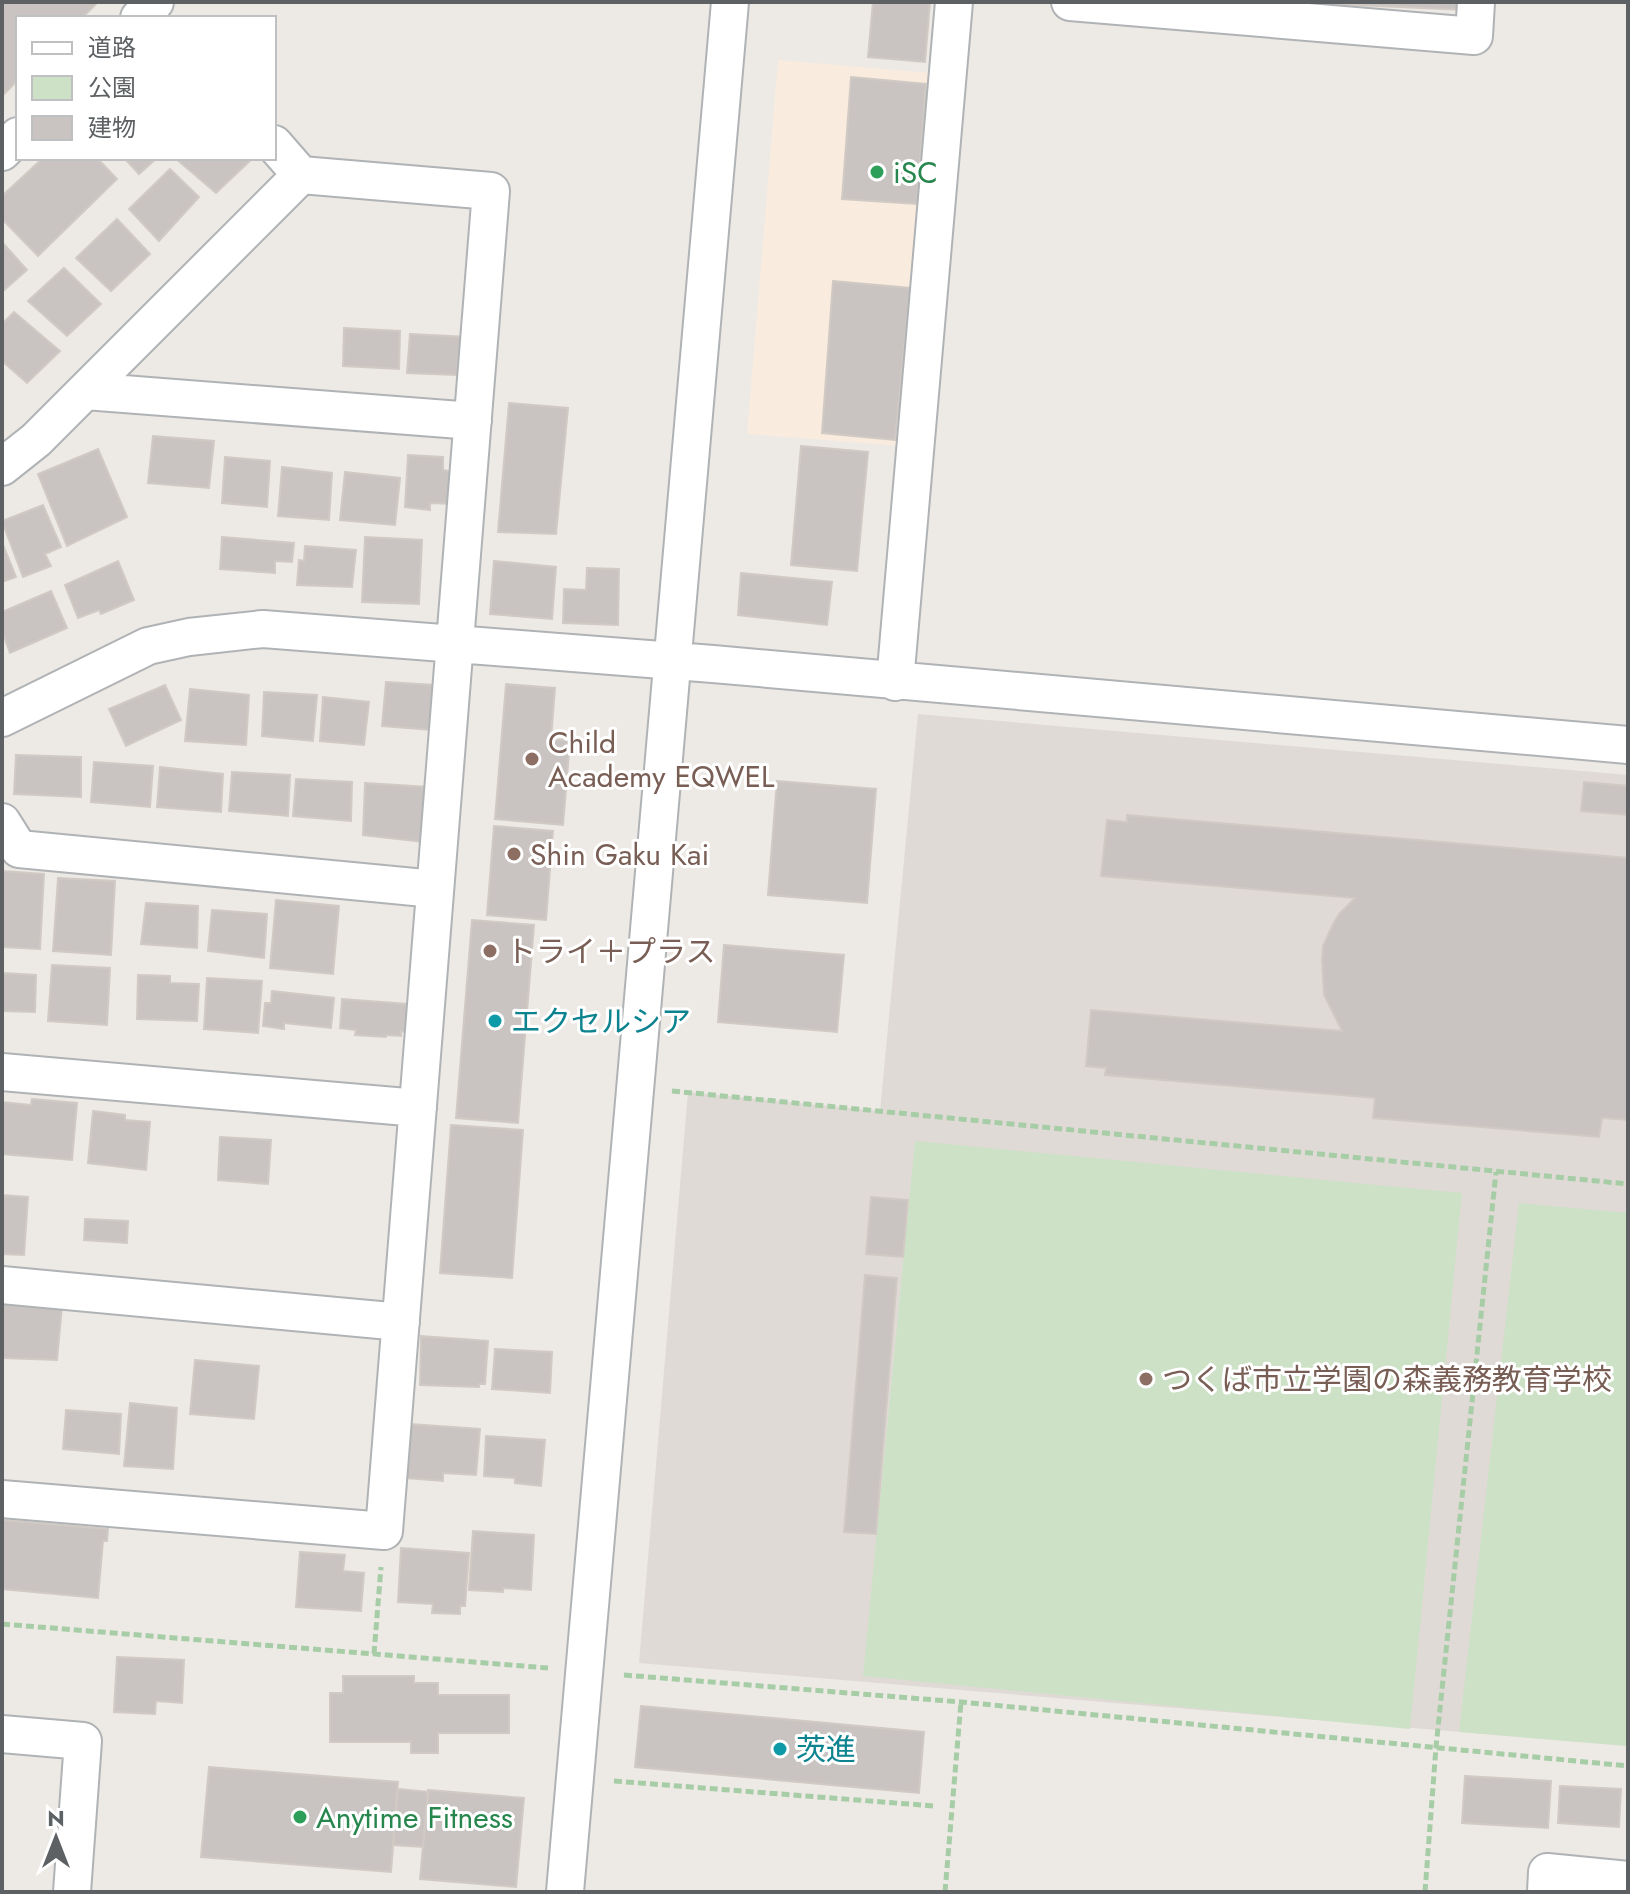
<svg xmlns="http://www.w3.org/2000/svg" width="1630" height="1894" font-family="Jost,'Noto Sans JP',sans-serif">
<rect width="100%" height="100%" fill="#ede9e5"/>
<!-- commercial -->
<path fill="#f9ecde" d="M778,60L931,73L901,446L747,434Z"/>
<!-- education -->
<path fill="#e0dad6" d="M918,714L1628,775V1746L639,1663L688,1092L880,1111Z"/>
<!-- green -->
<path fill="#cce1c5" d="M915,1141L1462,1193L1410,1729L863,1676Z
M1519,1203L1628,1213V1746L1459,1732Z"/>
<!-- building -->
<path fill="#c9c4c1" stroke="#d1cac4" stroke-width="2" d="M5,2H98L82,18H18V80L2,96V5Z
M873,2H930L925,62L868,57Z
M1288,2H1465V10Z
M851,77L926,84L917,204L842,199Z
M43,158H97L117,179L38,256L2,219V196Z
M124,158H157L139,174Z
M175,158H253L216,193Z
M170,169L199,197L159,241L129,209Z
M117,219L150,254L111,291L76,258Z
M2,242L27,270L2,292Z
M64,268L101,304L67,336L28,301Z
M833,281L910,288L895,440L822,433Z
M14,312L60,351L27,383L2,361V324Z
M344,328L400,331L399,369L343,366Z
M410,334L468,337V355H458L457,375L407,373Z
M509,403L568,408L556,534L498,532Z
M153,436L214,441L209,488L148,483Z
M801,446L868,452L857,571L791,565Z
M98,449L127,517L67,546L38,474Z
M408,455L443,457V470L454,472L453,504L430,503V510L405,507Z
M225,457L270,461L267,507L222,503Z
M282,467L332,473L329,520L278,516Z
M345,472L400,478L395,525L340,520Z
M43,505L61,547L45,554L51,566L23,577L2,521Z
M222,537L294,543L292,562L275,561V573L220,569Z
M365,537L422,540L419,604L362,602Z
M2,542L16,577L2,582Z
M305,546L356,550L352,587L297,585L299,560L304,561Z
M118,561L134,600L101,614L99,610L78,618L65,585Z
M494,561L556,567L552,619L490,614Z
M587,568L619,569L618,625L563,623L564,589L586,590Z
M741,573L832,582L827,625L738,615Z
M51,591L67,628L10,653L2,631V612Z
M386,682L434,685L432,730L382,726Z
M506,684L555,688L551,739L570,740L563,825L495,819Z
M165,685L181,720L126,746L109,709Z
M190,689L249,695L246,745L185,741Z
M264,692L317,695L313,741L262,736Z
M323,697L369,702L364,745L320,741Z
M16,755L81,757V797L14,794Z
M94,762L153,766L150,807L91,802Z
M160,767L223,774L221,812L157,807Z
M232,772L290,775L288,816L229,811Z
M296,779L352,782L351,821L293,816Z
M777,781L876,789L867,903L768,895Z
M1584,782L1628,786V815L1581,811Z
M365,783L429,787L423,842L363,835Z
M1127,815L1628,858V1120L1602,1118L1599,1137L1373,1118L1375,1098L1105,1075L1106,1068L1086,1066L1091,1010L1342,1031L1324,995L1322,959L1323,946L1333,924L1339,914L1355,898L1101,876L1107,820L1127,822Z
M494,826L553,831L546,920L487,915Z
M2,871L44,874L40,949L2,947Z
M58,878L115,881L111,955L53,951Z
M276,900L339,906L333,974L270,968Z
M146,903L198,906L197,948L141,944Z
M212,910L267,914L264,958L208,951Z
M472,920L534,925L518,1123L456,1118Z
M724,945L844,955L837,1032L718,1022Z
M52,965L110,968L107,1025L48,1021Z
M2,973L36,975L35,1012L2,1011Z
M138,975L170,976V983L199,984L197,1021L137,1019Z
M207,978L262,981L258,1033L204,1029Z
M272,991L334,998L331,1028L284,1023V1029L263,1026L265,1003H271Z
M342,999L407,1004L405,1032L401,1031V1036L386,1035V1037L355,1035L356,1030L340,1028Z
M32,1099L77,1103L72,1160L2,1154V1102L31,1105Z
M93,1111L125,1115V1120L150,1122L146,1170L88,1163Z
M451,1125L523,1130L512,1278L440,1273Z
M220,1137L271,1140L268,1184L218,1180Z
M2,1195L28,1197L24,1255L2,1254Z
M871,1197L908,1200L903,1257L866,1254Z
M85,1219L128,1221L127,1243L84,1240Z
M865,1275L897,1278L876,1534L844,1532Z
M2,1300L62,1306L57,1360L3,1358Z
M421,1336L488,1341L485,1384H479V1387L420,1385Z
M495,1349L552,1352L550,1393L492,1389Z
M195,1360L259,1366L254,1419L190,1414Z
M130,1403L177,1408L173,1469L124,1466Z
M66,1410L121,1414L119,1454L63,1449Z
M410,1424L480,1429L476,1475L443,1473V1481L406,1478Z
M486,1436L545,1440L541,1486L515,1483V1478L484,1476Z
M2,1520L108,1529L107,1541H103L98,1598L2,1589Z
M473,1531L534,1535L531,1590L503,1588V1592L469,1590Z
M401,1548L469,1553L465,1606H460V1614L432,1613L433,1604L398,1602Z
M300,1552L345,1555L343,1571L364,1573L361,1611L296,1607Z
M117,1657L184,1660L182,1703L156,1701L155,1714L114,1712Z
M343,1676H414V1683H438V1695H509V1733H438V1753H411V1742H330V1693H343Z
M641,1706L924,1732L919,1793L635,1767Z
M209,1767L398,1782L391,1872L201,1857Z
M1465,1776L1551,1781L1548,1828L1462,1823Z
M1560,1786L1621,1789L1619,1827L1558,1823Z
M398,1789L428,1792L423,1847L393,1845Z
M428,1790L524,1798L516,1887L420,1879Z"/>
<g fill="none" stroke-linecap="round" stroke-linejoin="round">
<!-- minor casing -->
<g stroke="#b0b3b5" stroke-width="40">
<path id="minor" d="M1070,2L1474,36L1476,2
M139,18L155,2
M2,152L18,136
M85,391L301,175
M2,467L36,440L85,391L473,421
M895,682L954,2
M2,718L148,646L189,637L263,629L713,664L1628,745
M2,822L19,849L435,889
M2,1072L418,1108
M2,1285L401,1322
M2,1499L384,1531L491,191L301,175L274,144
M2,1734L83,1741L72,1892
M565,1892L730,2
M1546,1892L1547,1872L1628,1880"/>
</g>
<!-- path -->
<path stroke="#a7cda7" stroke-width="5" stroke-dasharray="8 4" stroke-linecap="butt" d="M672,1091L1628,1184
M2,1624L548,1668
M374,1654L381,1567
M624,1675L961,1702L1628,1766
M614,1781L934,1806
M945,1892L961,1702
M1425,1892L1436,1747L1496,1172"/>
<!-- minor -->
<use href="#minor" stroke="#fff" stroke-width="36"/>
</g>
<!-- markers -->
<g fill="#2e9e5b" stroke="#fff" stroke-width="3">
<circle cx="877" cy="172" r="8"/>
<circle cx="300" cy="1817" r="8"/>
</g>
<g fill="#8d6e63" stroke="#fff" stroke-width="3">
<circle cx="532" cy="759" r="8"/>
<circle cx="514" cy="854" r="8"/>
<circle cx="490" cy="951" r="8"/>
<circle cx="1146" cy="1379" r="8"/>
</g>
<g fill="#0f9aa8" stroke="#fff" stroke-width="3">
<circle cx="495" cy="1021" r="8"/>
<circle cx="780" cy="1749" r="8"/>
</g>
<g text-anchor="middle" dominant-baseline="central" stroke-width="6" stroke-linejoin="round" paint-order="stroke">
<!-- leisure labels -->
<g font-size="30" fill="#27864d" stroke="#fff" text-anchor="start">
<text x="893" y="172">iSC</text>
<text x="316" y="1817">Anytime Fitness</text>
</g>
<!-- education labels -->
<g font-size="30" fill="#785e54" stroke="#fff" text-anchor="start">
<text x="548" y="742">Child<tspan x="548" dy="34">Academy EQWEL</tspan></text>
<text x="530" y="854">Shin Gaku Kai</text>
<text x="506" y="951">トライ＋プラス</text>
<text x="1162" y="1379">つくば市立学園の森義務教育学校</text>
</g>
<!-- culture labels -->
<g font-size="30" fill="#0d838f" stroke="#fff" text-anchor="start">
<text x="511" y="1021">エクセルシア</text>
<text x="796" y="1749">茨進</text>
</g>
</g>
<!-- border -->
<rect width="1630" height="1894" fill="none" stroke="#5d6163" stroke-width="8"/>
<!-- legend -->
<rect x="16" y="16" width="260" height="144" fill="#ffffff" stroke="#bec0c1" stroke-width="2"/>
<rect x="32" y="42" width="40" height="12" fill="#ffffff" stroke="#bec0c1" stroke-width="2"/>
<text x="88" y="56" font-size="24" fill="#5d6163">道路</text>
<rect x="32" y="76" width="40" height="24" fill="#cce1c5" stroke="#bec0c1" stroke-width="2"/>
<text x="88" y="96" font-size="24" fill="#5d6163">公園</text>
<rect x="32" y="116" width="40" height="24" fill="#c9c4c1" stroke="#bec0c1" stroke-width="2"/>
<text x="88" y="136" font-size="24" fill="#5d6163">建物</text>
<!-- north arrow -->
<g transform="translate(56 1838)" stroke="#ffffff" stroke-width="6" paint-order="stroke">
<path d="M0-6L14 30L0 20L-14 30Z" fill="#5d6163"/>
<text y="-12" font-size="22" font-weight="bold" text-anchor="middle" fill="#5d6163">N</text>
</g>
</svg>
